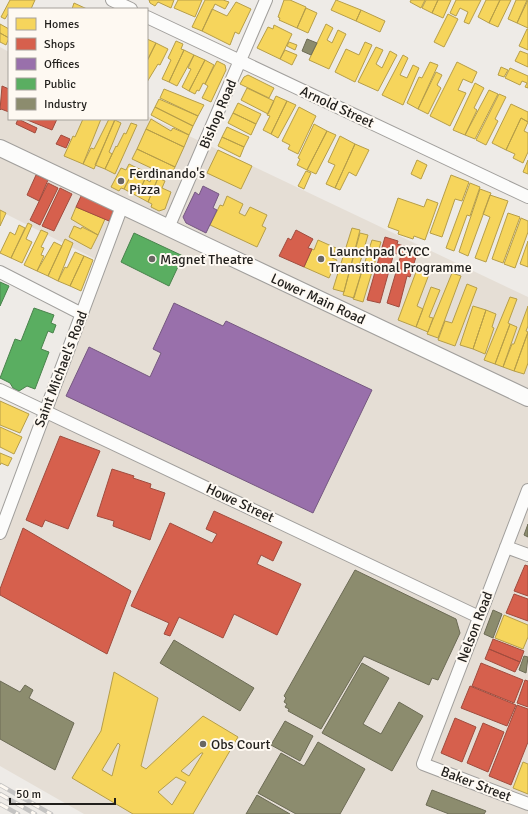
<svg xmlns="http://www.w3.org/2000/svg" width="528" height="814" font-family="Signika,sans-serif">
<rect width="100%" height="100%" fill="#eeebe7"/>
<!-- built -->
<path fill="#e5ded5" d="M0,47L9,52V119H147V116L528,297V814H84L0,766V513L6,516L101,262L0,211Z"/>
<!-- homes -->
<path fill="#f6d55c" stroke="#b69e49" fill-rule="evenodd" d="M10,0H35L31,9H9V15L8,14L5,19L1,17Z
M149,0H174L171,8L158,2L155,6L150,3Z
M178,0H202L195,17L174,8Z
M205,0H223L229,2L225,9L215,4L202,31L192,27Z
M284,0H290L306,7L297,28L279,20L280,18L278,17Z
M336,0L361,10L356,21L331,10Z
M411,0H425L421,8L410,2Z
M426,0H438L432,13L422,8Z
M438,0H451L443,18L432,13Z
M456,0H481L469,24L464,22L468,12L460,8L456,16L450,13Z
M486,0H500L489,23L478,17Z
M500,0H511L498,27L489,23Z
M516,0H527L517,23L508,19Z
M528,0V28L517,23Z
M236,2L251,9L239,34L235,32L230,45L202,31L212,9L227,16Z
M74,3L87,9H72Z
M306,8L317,13L308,33L297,28Z
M361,10L385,21L380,32L356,21Z
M448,14L458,19L444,47L434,42Z
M0,24L9,29V38L0,33Z
M326,24L333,28L327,40L332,43L338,30L346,34L329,69L309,60Z
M274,25L292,34L280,59L257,48L268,27L273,29Z
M527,29H528V50L519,46Z
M0,33L9,38L6,45L0,42Z
M147,39L156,43L147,61Z
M176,41L183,44L181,49L184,50L169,82L162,79L171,60L168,58Z
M289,42L297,45L295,50L287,46Z
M365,42L372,45L355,82L335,72L346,49L359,55Z
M156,43L168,49L160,65L158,64L147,82V61Z
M376,47L383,50L376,64L382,68L390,51L397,55L378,91L358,82Z
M184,50L194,55L177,86L169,82Z
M285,50L297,55L292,65L280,59Z
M520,51L528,54V67L515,61Z
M194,55L205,60L189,91L182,87L191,69L188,68Z
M403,55L408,58L400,75L407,78L413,65L419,68L403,105L382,95Z
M205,60L214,65L205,84L203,83L199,91L197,90L195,94L189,91Z
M217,61L225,65L226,70L211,102L202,98L208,86L205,84Z
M430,62L438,65L418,109L407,103L419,77L422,78Z
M457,62L477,72L472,83L463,79L458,90L466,93L450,126L430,116Z
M501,67L508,70L504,77L498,75Z
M510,68L528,76V88L525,87L527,83L522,81L520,85L505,78Z
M436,72L442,75L437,85L441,88L428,114L418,109Z
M248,75L274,88L269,98L240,84L244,77Z
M475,83L484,88L474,108L477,110L465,135L453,130Z
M247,88L274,101L268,114L241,100Z
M164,89L204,105L198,116L160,98Z
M489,90L498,94L475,139L465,135Z
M499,94L506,97L495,119L498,121L486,145L476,140Z
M276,96L287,101L271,134L263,130L270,116L267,115Z
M159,99L198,116L193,126L155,107Z
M287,101L296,105L278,138L271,134Z
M238,103L261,114L256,124L233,113Z
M511,104L528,112V122L521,118L506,150L492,143Z
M155,107L193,126L189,135L151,115Z
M299,107L316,116L298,154L288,149L290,145L282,141Z
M233,113L256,124L251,135L228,123Z
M521,118L528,122L524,131L528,133V152L523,163L513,158L515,154L506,150Z
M83,119H101L83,164L64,156L73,136L75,137Z
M109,119H115L94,169L83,164L91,148L94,149Z
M151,119L171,131L173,128L189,135L184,147L146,129Z
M115,120L121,123L109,152L112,154L105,169L95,165Z
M131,123L137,125L115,174L105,169L116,146L117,147L124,133L126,134Z
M314,124L327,131L307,170L297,165L300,159L298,158Z
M227,127L249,137L244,147L222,137Z
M146,129L184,147L175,167L137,149Z
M327,131L336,135L316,174L307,170Z
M340,136L355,144L335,188L326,184L335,165L328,162Z
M222,137L244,147L240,157L218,146Z
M355,144L369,150L356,176L349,172L340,190L335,188Z
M137,149L175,167L170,177L132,159Z
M218,150L252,166L241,189L207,173Z
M417,160L427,165L421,179L411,174Z
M528,160V174L523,172Z
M129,164L135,167L124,189L121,188L119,191L111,187L121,168L126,170Z
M135,167L142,170L138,176L145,179L137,196L124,189Z
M306,171L311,173L304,189L298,186Z
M153,175L158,178L148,202L137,196L145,179L150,182Z
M451,175L469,182L462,201L455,199L442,237L430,233Z
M158,178L165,181L162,188L171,192L165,209L159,211L151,207L152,204L148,202Z
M470,183L480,187L470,216L467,215L454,251L446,248Z
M480,189L491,193L468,256L459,252Z
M490,195L508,201L486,262L475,258L490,217L483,214Z
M227,196L243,204L239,213L245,216L250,207L267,215L262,226L266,228L257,247L210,225L220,205L223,206Z
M398,198L424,207L427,199L438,203L425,240L414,236L413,239L398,234L399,231L388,227Z
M76,207L105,219L98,235L71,219Z
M0,210L6,213L0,226Z
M508,213L520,217L503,263L492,259Z
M521,218L528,221V232L515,268L504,264Z
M28,223L32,225L26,239L32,242L22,263L11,258Z
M19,225L25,228L11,258L0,253L10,232L15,235Z
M74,226L81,229L82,227L98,235L91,249L69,237Z
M352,228L360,230L344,292L333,289Z
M41,230L48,233L41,247L44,248L41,255L44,256L37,271L24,265Z
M360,233L368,235L357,273L361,274L354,298L343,295Z
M65,239L73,243L58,281L48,276Z
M318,240L336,248L332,258L337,260L329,278L304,267L312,249L314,250Z
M372,240L381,242L363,302L353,299Z
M528,241V267L520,264Z
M54,242L62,246L48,276L37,271Z
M75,252L84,256L70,286L58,281L65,267L67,268Z
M84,256L93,260L81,291L70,286Z
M419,264L431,269L417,306L423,309L416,327L398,320Z
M452,273L461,276L438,338L427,334Z
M467,284L477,288L455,346L438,340L445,321L452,323Z
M431,287L440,290L429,317L433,318L428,332L416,327Z
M510,297L517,299L508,323L510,324L495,364L484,360Z
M473,306L486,310L473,349L460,345Z
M528,306V326L526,331L528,332L514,371L503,367L512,344H514Z
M486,310L496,314L492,327L494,328L485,354L473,349Z
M510,324L517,327L503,367L495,364Z
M528,332V363L524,374L514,371Z
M0,401L29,414L20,433L0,425Z
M0,427L22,437L14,454L0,447Z
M0,453L12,458L8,466L1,463L0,465Z
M504,615L528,625V637L523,649L495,638Z
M114,672L158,698L141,766L146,769L203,716L238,737L193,814H133L72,778L101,731ZM118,743L120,745L112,776L102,770ZM201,753H203L189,776L181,771ZM176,777L186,782L172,805L158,792Z
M523,762L528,764V794L513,788Z"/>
<!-- shops -->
<path fill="#d6604d" stroke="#a04c3e" d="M2,86L9,89V112L1,109L0,110Z
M18,119L37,128L35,133L16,124Z
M25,119H57L52,130Z
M61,135L70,139L66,148L56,144Z
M36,175L48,180L39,201L27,195Z
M48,183L58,188L40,225L30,220Z
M60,188L72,194L54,231L42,226Z
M82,194L111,208L113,212L109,221L76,207Z
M296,230L313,239L308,248L312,249L304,267L279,256L288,238L291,240Z
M385,237L398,241L397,244L418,250L410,277L407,276L399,307L387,303L401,255L394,253L380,303L367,300Z
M60,436L100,451L68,529L45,520L42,527L26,520Z
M112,469L134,476L133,478L151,484L150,488L165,493L150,540L113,526L114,521L97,516Z
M214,511L282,542L273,561L261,555L257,564L301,584L277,635L234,614L223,638L179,617L170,636L164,634L169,623L131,606L170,523L212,543L217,534L206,529Z
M23,528L131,591L107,654L0,595V589Z
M525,565L528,566V596L514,591Z
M514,594L528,599V621L506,613Z
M493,639L524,651L520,662L489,649Z
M489,649L520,662L515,672L485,659Z
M481,663L523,680L514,703L472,686Z
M525,680L528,681V707L517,703Z
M470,686L516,705L507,726L461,708Z
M517,705L528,709V742L511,785L489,776Z
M455,718L476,727L462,762L441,753Z
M483,723L504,732L488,772L467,763Z"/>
<!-- offices -->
<path fill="#9970ab" stroke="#755880" d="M203,186L219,194L213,208L217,210L206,233L186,223L183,217L195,192L199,195Z
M174,303L223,326L226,321L372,390L313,513L66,396L89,347L150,377L161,353L153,349Z"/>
<!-- public -->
<path fill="#5aae61" stroke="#49834c" d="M134,233L183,256L169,286L121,262Z
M0,282L9,286L0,306Z
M34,308L54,315L51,323L56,325L53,333L48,331L41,349L49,352L35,389L27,386L19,391L13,388L10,383L0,378L15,339L21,341Z"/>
<!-- industry -->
<path fill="#8c8c6e" stroke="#6c6b55" d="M307,39L317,43L311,55L302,51Z
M528,524V537L524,535Z
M355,570L456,619L460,633L438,680L432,678L429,685L364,656L321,729L288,711L289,709L285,707L287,704L284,702L286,698L284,696Z
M493,610L502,614L493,638L484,634Z
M174,640L254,688L240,711L160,663Z
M524,656L528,657L526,673L519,670Z
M362,663L389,678L363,724L381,734L399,702L423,716L392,771L322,733Z
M0,681L20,692L25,685L33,690L29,698L74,723L55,770L0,739Z
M285,721L313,736L300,761L271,745Z
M318,742L365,769L340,814H296L258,793L281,753L304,766Z
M432,790L486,811L484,814H449L426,805Z
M257,795L290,814H246Z"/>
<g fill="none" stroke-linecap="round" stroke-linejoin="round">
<!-- street casing -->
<g stroke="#a19f9c" stroke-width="14">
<path id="street" d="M112,0L131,9
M147,17L528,197
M168,228L266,0
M0,272L82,314
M0,390L479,617
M528,490L423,764L528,804
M0,533L122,206
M506,547L528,555"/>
</g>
<!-- secondary casing -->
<g stroke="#a19f9c" stroke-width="18">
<path id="secondary" d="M0,148L528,398"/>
</g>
<!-- street -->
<use href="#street" stroke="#fcfcfb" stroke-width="12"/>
<!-- secondary -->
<use href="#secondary" stroke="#fcfcfb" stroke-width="16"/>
<!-- rail casing -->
<g stroke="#c4c3c2" stroke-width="4.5">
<path id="rail" d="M0,785L51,814
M0,794L35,814
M0,804L18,814"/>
</g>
<!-- rail -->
<use href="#rail" stroke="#fef9f2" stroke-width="3" stroke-dasharray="9" stroke-linecap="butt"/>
</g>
<!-- markers -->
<g fill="#696663" stroke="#fef9f2" stroke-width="1.5">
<circle cx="121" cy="181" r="4"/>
<circle cx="152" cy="259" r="4"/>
<circle cx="321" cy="259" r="4"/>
<circle cx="203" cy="744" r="4"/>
</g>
<g text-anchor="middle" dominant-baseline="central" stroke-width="4" stroke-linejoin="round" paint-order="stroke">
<!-- street labels -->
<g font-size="14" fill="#211f1c" stroke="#fef9f2">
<text transform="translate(337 107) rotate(25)">Arnold Street</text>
<text transform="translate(218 114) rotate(-67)">Bishop Road</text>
<text transform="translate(318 299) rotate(25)">Lower Main Road</text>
<text transform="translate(61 369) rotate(-69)">Saint Michael's Road</text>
<text transform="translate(240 503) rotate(25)">Howe Street</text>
<text transform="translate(475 627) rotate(-69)">Nelson Road</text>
<text transform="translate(476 784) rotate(21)">Baker Street</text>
</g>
<!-- poi labels -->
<g font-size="14" fill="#211f1c" stroke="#fef9f2" text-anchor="start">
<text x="129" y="173">Ferdinando's<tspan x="129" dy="16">Pizza</tspan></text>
<text x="329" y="251">Launchpad CYCC<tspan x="329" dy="16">Transitional Programme</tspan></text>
<text x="160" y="259">Magnet Theatre</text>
<text x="211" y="744">Obs Court</text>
</g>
</g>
<!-- legend -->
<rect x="8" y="8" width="140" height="112" fill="#fef9f2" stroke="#a6a29c"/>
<rect x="16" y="18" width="20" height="12" fill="#f6d55c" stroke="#a6a29c"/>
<text x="44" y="28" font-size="12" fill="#211f1c">Homes</text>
<rect x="16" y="38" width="20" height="12" fill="#d6604d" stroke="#a6a29c"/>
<text x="44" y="48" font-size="12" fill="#211f1c">Shops</text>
<rect x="16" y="58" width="20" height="12" fill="#9970ab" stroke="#a6a29c"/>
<text x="44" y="68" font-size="12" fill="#211f1c">Offices</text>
<rect x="16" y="78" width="20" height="12" fill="#5aae61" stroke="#a6a29c"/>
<text x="44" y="88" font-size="12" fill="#211f1c">Public</text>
<rect x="16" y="98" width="20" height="12" fill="#8c8c6e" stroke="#a6a29c"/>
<text x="44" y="108" font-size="12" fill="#211f1c">Industry</text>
<!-- scale -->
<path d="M10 798v6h105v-6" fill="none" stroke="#211f1c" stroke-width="2"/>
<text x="16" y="798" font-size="12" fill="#211f1c" stroke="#fef9f2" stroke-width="3" paint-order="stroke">50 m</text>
</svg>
